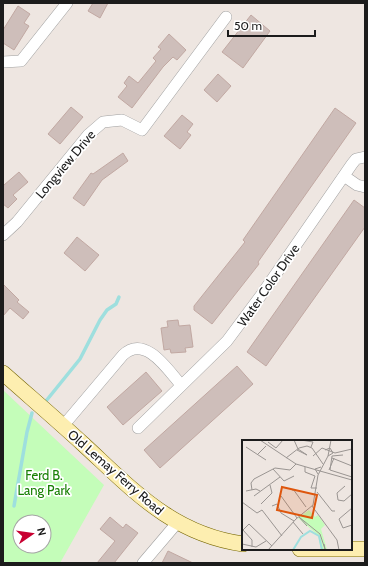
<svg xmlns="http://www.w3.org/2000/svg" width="368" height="566" font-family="Cabin,sans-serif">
<rect width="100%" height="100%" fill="#eee6e1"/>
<!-- park -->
<path fill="#c4fdb9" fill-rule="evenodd" d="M3,390L104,485L60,563H3ZM20,522H44V546H20Z"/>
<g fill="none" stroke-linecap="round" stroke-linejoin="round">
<!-- stream -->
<path stroke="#9edfde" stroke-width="3.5" d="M46,401L80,359L100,320L107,310L116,304L119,297
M14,506L27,432L32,413"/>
</g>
<!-- building -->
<path fill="#cebeba" stroke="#c1a8a2" d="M93,3H108L100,18L88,11Z
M18,6L30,14L24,23L29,26L14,50L3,43V30Z
M251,15L270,31L243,68L222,52Z
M169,34L186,50L177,60L173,57L163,67L132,108L118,97L127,86L124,83L129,76L138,83L156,61L153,58L161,49L158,47Z
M218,74L231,86L217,102L204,90Z
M71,107L83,117L60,144L48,134Z
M335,108L356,123L258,262L259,264L212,324L194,310V306L245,242L243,240Z
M182,115L193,124L187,132L191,135L180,149L164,136Z
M123,153L128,161L102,180L84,206L73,198L91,173L93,174Z
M19,172L28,182L13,195L17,199L8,208L3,204V184L4,185Z
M354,200L365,208V227L266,366L247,352Z
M77,237L99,255L85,271L64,253Z
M3,284L19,300L17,302L29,312L23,319L10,308L3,316Z
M178,320L179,326L190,325L193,347L185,348L186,352L171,353L170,349L164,350L161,328L168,327L167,321Z
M237,366L253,384L160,468L144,450Z
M146,372L162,391L123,425L107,407Z
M110,517L123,528L126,524L138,533L114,563H97L115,541L100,529Z
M168,551L193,563H162Z"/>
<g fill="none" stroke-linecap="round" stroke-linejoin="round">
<!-- minor casing -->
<g stroke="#a0a0a0" stroke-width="12">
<path id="minor" d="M3,62L21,61L67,3
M344,176L357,185L365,187
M3,235L17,222L88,135L103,122L122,120L142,130L226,17
M63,426L123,355C145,334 168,370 181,385
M138,428L227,341L262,294L352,164L356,159L365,157
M143,563L177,523"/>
</g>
<!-- secondary casing -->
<g stroke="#766600" stroke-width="16">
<path id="secondary" d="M3,373C30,397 57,420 83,444C133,490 172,534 243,544
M300,549H365"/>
</g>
<!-- minor -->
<use href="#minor" stroke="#fff" stroke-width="11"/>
<!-- secondary -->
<use href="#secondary" stroke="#fdeeb0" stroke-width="15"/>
</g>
<g text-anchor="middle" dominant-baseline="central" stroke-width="3.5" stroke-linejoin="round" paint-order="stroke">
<!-- street labels -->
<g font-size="13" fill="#1c1c1c" stroke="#fff">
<text transform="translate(65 164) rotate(-50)">Longview Drive</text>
<text transform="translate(268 285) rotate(-55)">Water Color Drive</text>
<text transform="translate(116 472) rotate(41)">Old Lemay Ferry Road</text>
</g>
<!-- park labels -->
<g font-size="13" fill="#188004" stroke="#fff">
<text x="44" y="475">Ferd B.<tspan x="44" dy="15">Lang Park</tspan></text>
</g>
</g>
<!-- overview -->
<g transform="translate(242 440)">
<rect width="110" height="110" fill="#eee6e1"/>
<path d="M67,70L73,77L76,75L83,85L79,89L85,110H79L76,95L56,78Z" fill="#c4fdb9"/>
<path fill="none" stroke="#9edfde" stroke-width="2" d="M51,110L59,97L68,91L77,96L80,110"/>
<path fill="none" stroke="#9a9592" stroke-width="1" d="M18,0L54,24L78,31M52,0L56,9L65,15L55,10M59,0L71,2L69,7M26,2L34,8L41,0M4,7L24,20M83,10L88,8L91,13L86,16M15,15L24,6M71,16L80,8L93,13L110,9M44,18L57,8L65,6L70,8L81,24M90,18L110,26M63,27V32L73,36L69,48H75M31,29L42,41L52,36M87,30L92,18M88,30L90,16L101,15M88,30L110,37M78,31L110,40M76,34L73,29L79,27M103,46L95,53L96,60L102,61L110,54M10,50L9,43L12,39L33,28L48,30L54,24M4,51L14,49L18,51M51,51V49L64,67M75,52L90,71H93M12,56L38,37M39,56L55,78M0,62L15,73L20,70L40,96M19,64L30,53L28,45M30,66L35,64L39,73L52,81M70,66L95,100L97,110M110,68L97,79L101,88L110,85M57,77L78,94L83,109L82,104M57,77L65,86M51,82L61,94M0,104L14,107L24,101M10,107V100L1,90L7,84L30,106M26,110L54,79L71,65L76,35L86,16L89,0"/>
<path fill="#de560d" fill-opacity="0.15" stroke="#de560d" stroke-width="2" d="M40,47L75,55L70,78L35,70Z"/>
<rect width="110" height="110" fill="none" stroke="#1c1c1c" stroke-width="2"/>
</g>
<!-- border -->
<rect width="368" height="566" fill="none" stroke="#1c1c1c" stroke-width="8"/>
<!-- north arrow -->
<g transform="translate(32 534) rotate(77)"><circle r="19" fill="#ffffff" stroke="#a4a4a4"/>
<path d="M0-3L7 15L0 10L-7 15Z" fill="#c80031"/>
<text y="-6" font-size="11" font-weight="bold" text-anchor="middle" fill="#1c1c1c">N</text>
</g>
<!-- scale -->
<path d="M228 30v6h87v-6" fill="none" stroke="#1c1c1c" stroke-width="2"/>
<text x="234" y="30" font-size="12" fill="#1c1c1c" stroke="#ffffff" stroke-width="3" paint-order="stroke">50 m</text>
</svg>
